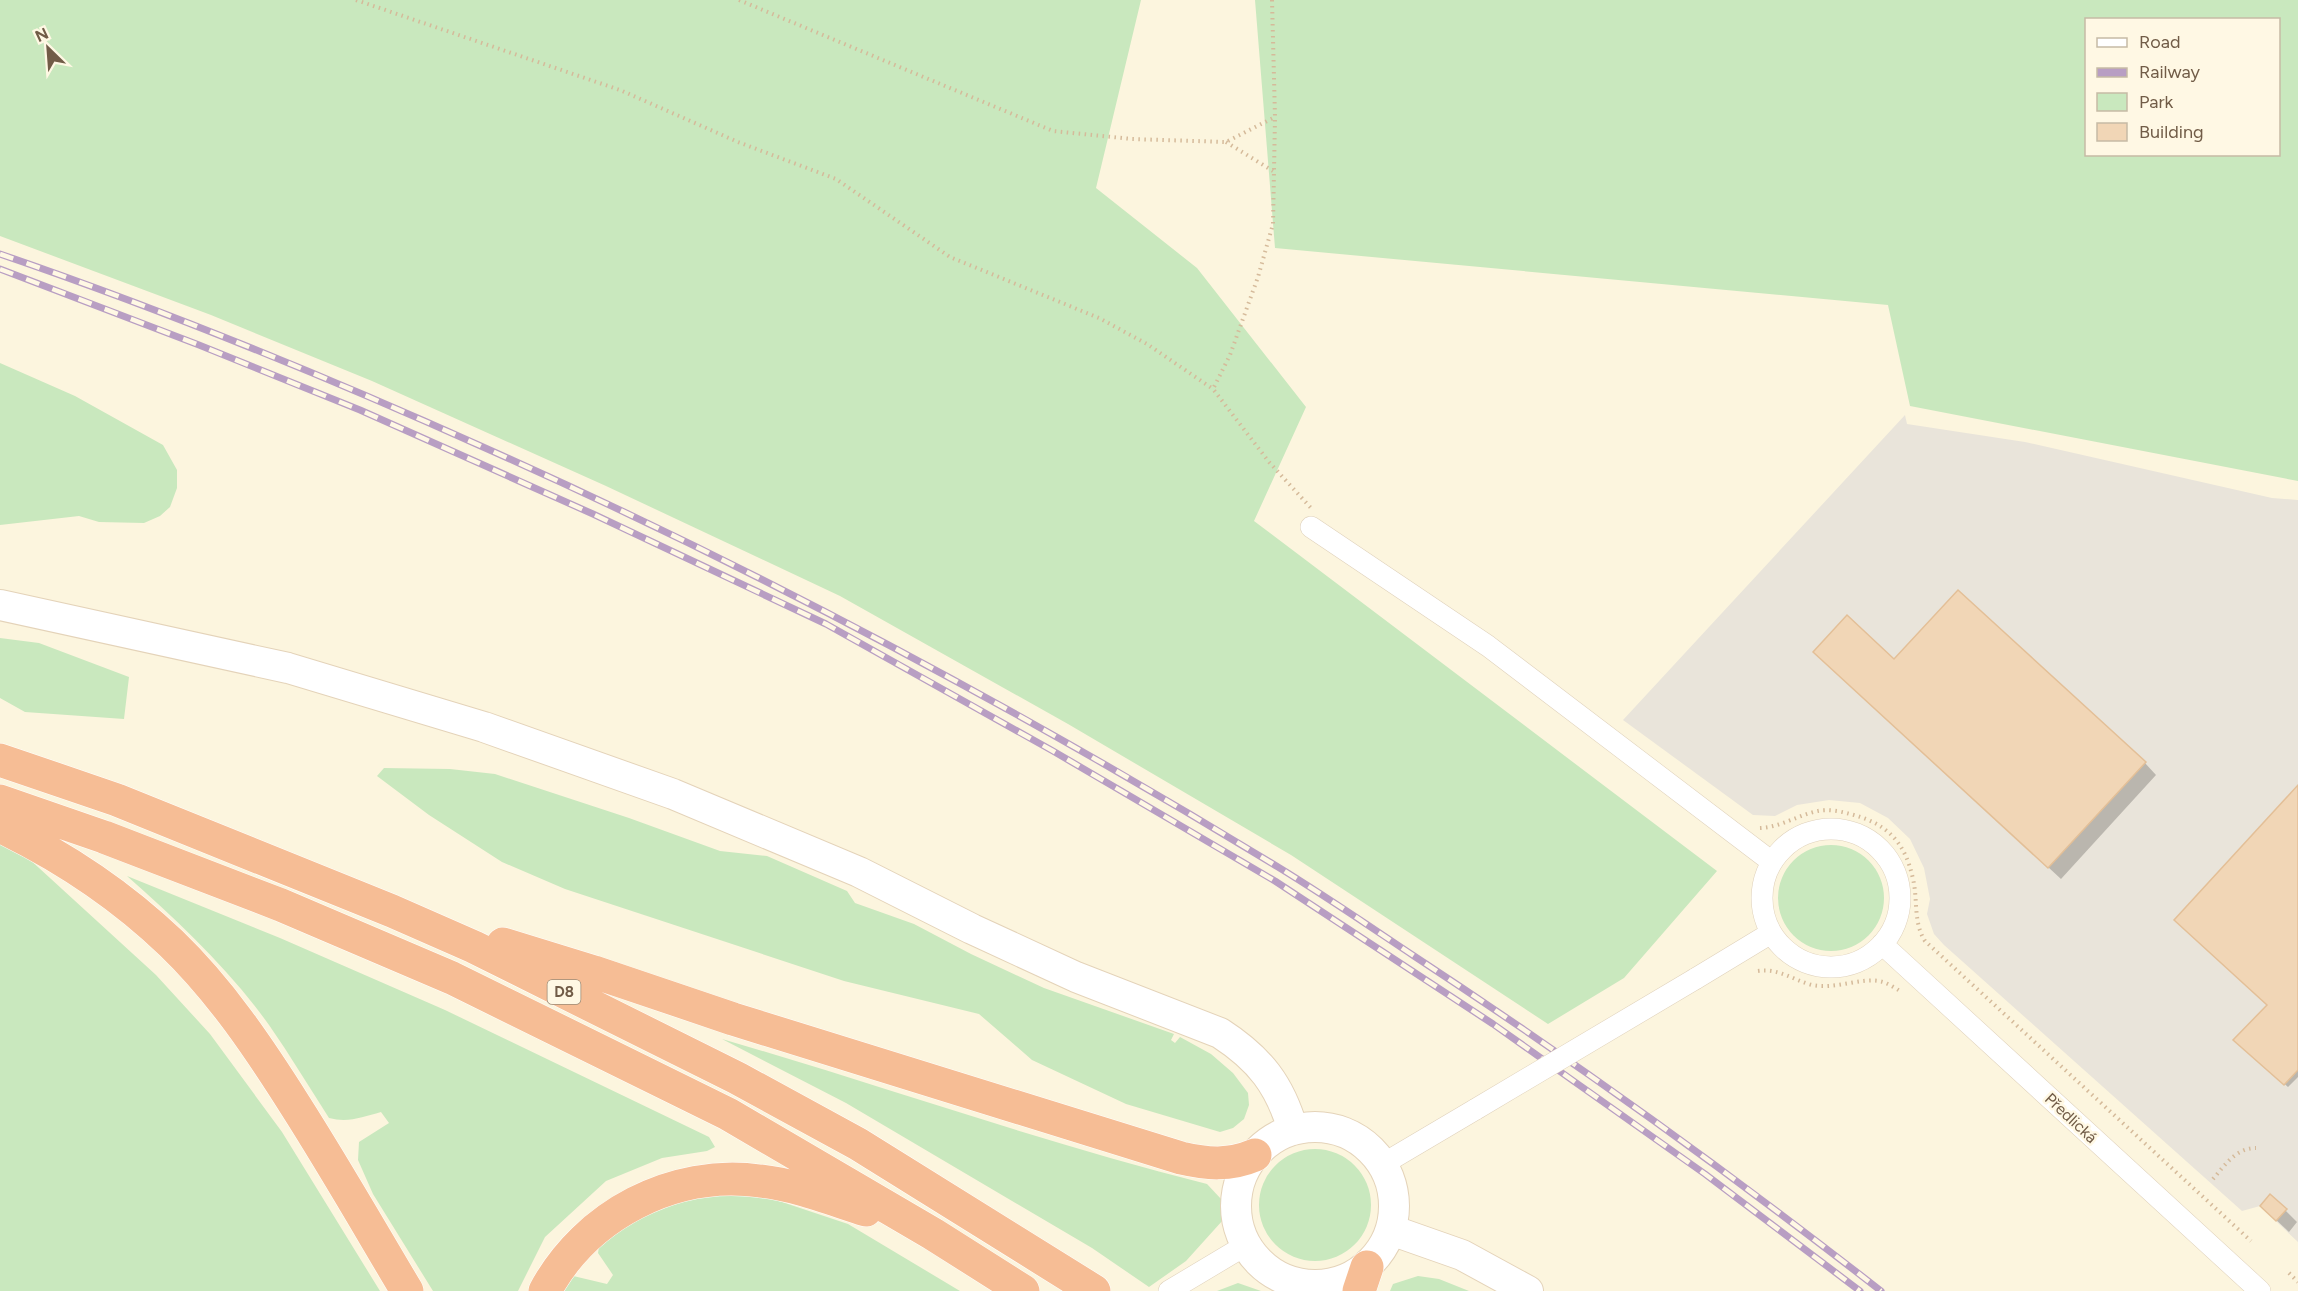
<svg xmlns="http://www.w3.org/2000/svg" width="2298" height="1291" font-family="Figtree,sans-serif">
<rect width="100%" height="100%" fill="#fcf5de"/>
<!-- industrial -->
<path fill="#e9e4da" d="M1905,415L1907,424L2025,442L2272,498L2298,500V1242L2260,1206L2242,1211L1944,945L1934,934L1927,914L1930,899L1924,868L1910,839L1888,818L1860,803L1829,800L1797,805L1775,816L1753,815L1623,720Z"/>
<!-- green -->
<path fill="#c9e8be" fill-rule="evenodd" d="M0,0H1141L1096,188L1197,268L1306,407L1254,521L1717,871L1624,978L1548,1024L1291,855L1068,724L840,596L606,486L372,381L211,315L0,236Z
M1255,0H2298V481L1910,406L1888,305L1275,248ZM2086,20H2278V154H2086Z
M0,363L75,396L163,445L177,470V488L170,507L160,516L144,523L99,522L79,516L0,525Z
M0,638L39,643L129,677L124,719L25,712L0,698Z
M384,768L450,769L495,774L629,818L720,851L767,856L847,891L855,903L914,924L971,954L1044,988L1174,1034L1171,1040L1175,1043L1180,1037L1211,1054L1233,1073L1248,1093L1249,1105L1244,1119L1233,1128L1220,1132L1126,1104L1032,1060L979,1014L844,981L565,889L502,862L429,815L377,776Z
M0,841L15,846L156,975L210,1034L282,1132L380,1291H0Z
M1778 898a53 53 0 1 1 106 0a53 53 0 1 1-106 0Z
M127,876L280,938L445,1010L709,1137L715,1147L707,1151L662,1158L606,1181L545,1237L518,1291H433L373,1194L358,1160L359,1142L389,1123L381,1112C363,1117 348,1123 329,1118C309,1087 290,1055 269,1025C229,969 178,921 127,876Z
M722,1039C884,1086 1043,1143 1207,1184L1222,1200L1223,1220L1186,1261L1149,1287L1092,1248L846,1103Z
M1259 1205a56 56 0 1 1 112 0a56 56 0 1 1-112 0Z
M711,1196H764L848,1224L960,1291H560L569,1275L607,1284L613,1275L598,1253L600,1241L658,1203Z
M1418,1276L1439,1279L1469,1291H1390L1393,1284Z
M1238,1283L1261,1291H1217Z"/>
<!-- shadow -->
<path fill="#0003" d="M1894,661L2145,763L2156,775L2061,879L1827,664Z
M2298,788V1077L2288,1087L2236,1040L2269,1005Z
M2285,1210L2297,1222L2289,1232L2274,1218Z"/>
<!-- building -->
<path fill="#f1d6b6" stroke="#e3bf97" stroke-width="1.5" d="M1958,590L2146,762L2048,868L1813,652L1847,615L1894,659Z
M2298,785V1070L2284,1085L2233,1040L2267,1005L2174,920Z
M2270,1194L2287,1209L2276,1221L2260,1206Z"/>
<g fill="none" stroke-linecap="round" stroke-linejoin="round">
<!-- street casing -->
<g stroke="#dfd1bb" stroke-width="22">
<path id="street" d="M1311,527L1488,646L1772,862
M1762 898a69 69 0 1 1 138 0a69 69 0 1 1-138 0Z
M1882,944L2260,1291
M1695,979L1771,933
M1383,1164L1476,1109
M1169,1291L1246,1245"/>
</g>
<!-- secondary casing -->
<g stroke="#e4d3b9" stroke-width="32">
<path id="secondary" d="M0,605L288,668L484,727L673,794L859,872L972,929L1076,977L1220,1033C1260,1059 1280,1085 1293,1130
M1236 1206a79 79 0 1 1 158 0a79 79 0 1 1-158 0Z
M1391,1230L1462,1255L1528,1291"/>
</g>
<!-- highway casing -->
<g stroke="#fff" stroke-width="34">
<path id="highway" d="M0,760L117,800L392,911L474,947L737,1078L858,1144L1094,1291
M0,801L104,837L281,905L452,978L728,1114L933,1234L1023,1291
M0,826C62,856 121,895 171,943C220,990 259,1048 295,1105C334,1166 370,1229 407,1291
M503,944L594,972L733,1019L1181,1158C1207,1164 1229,1166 1255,1155
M545,1291C586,1215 673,1169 760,1181C796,1185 831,1199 866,1210
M1359,1291L1367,1267"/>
</g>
<!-- path -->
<path stroke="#d5ba9a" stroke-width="4" stroke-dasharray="1.5 4.5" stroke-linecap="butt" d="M356,0L620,90L738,142L836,179L950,257L1099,318L1147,344L1213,389
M739,0L1053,131L1132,139L1226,142L1275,117
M1272,0L1275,117L1273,224L1258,277L1230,355L1213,389L1269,462L1311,508
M1226,142L1273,171
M1760,828C1781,827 1798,815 1818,811C1827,809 1840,811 1850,814C1886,823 1905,841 1913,879C1918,900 1913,922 1925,941L2251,1241
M1758,971C1779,968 1793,980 1812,985C1836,990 1863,976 1883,982C1889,984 1895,988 1900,991
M2213,1179C2225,1165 2236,1148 2256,1148
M2289,1273L2298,1282"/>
<!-- street -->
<use href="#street" stroke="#fff" stroke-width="21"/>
<!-- secondary -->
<use href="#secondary" stroke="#fff" stroke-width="30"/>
<!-- highway -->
<use href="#highway" stroke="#f6bd95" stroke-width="33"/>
<!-- rail casing -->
<g stroke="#b89ec3" stroke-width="7">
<path id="rail" d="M0,254C164,310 325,376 483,447C757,569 1022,711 1278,867C1324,895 1369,926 1414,956C1574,1061 1730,1173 1881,1291
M0,269L199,345L360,410L593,514L826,624L1053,751L1275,881L1493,1024L1705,1174L1860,1291"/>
</g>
<!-- rail -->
<use href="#rail" stroke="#fff8e4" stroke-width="4.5" stroke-dasharray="14" stroke-linecap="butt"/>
<!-- street-bridge casing -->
<g stroke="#dfd1bb" stroke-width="22" stroke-linecap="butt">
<path id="street-bridge" d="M1476,1109L1695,979"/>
</g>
<!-- street-bridge -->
<use href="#street-bridge" stroke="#fff" stroke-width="21"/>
</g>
<g text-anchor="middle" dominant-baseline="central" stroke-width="5" stroke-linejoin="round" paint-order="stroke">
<!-- shield labels -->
<rect fill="#fff8e4" stroke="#9c8b76" stroke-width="1.5" x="547.5" y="980" width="33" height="24" rx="4.5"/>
<g font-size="15" font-weight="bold" fill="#715c47">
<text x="564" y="992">D8</text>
</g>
<!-- street labels -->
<g font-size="16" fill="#715c47" stroke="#fff8e4">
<text transform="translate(2071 1118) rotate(43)">Předlická</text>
</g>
</g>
<!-- legend -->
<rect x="2085" y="18" width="195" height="138" fill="#fff8e4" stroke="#c6baa5" stroke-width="1.5"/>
<rect x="2097" y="38" width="30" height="9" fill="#ffffff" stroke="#c6baa5" stroke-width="1.5"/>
<text x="2139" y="48" font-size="18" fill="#715c47">Road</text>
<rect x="2097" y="68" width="30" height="9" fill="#b89ec3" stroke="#c6baa5" stroke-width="1.5"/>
<text x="2139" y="78" font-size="18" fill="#715c47">Railway</text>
<rect x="2097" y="93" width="30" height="18" fill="#c9e8be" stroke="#c6baa5" stroke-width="1.5"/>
<text x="2139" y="108" font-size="18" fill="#715c47">Park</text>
<rect x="2097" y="123" width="30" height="18" fill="#f1d6b6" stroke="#c6baa5" stroke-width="1.5"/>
<text x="2139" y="138" font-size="18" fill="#715c47">Building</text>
<!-- north arrow -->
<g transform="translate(48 48) rotate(335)" stroke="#fff8e4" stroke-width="4.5" paint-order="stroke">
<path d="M0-4.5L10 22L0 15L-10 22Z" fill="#715c47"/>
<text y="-9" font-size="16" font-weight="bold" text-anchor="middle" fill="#715c47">N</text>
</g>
</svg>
